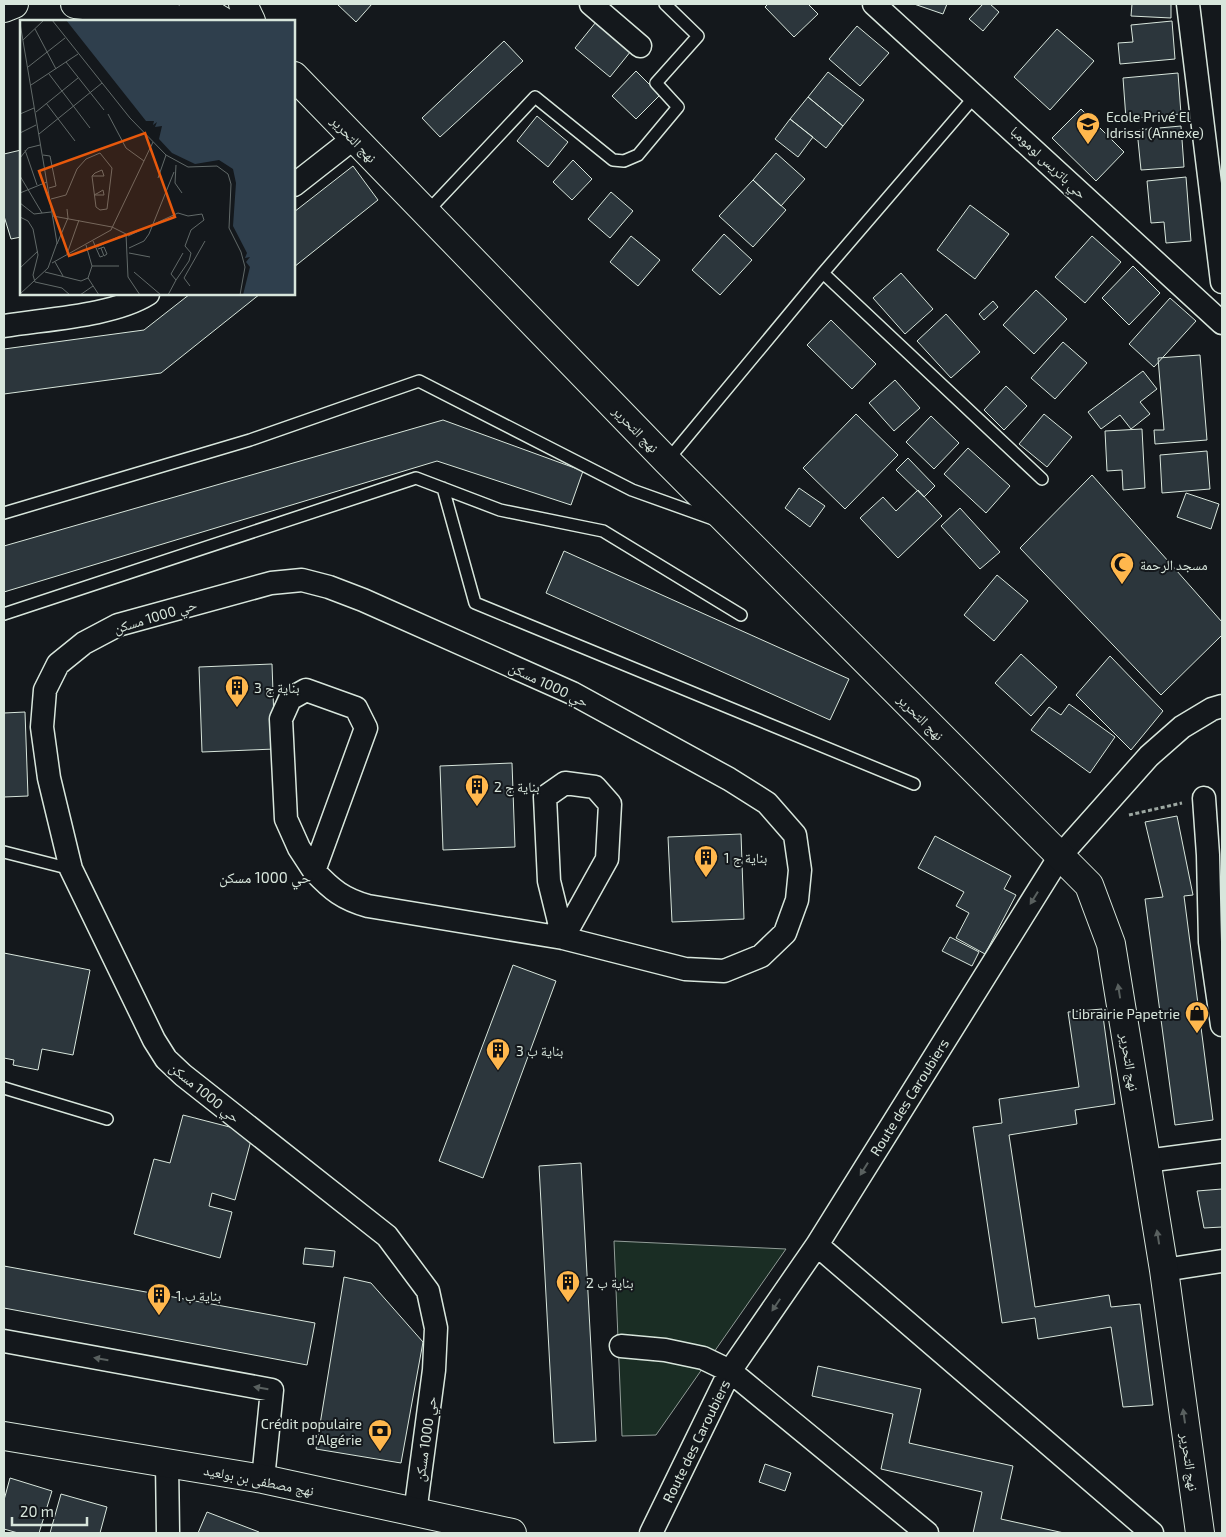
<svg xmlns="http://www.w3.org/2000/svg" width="1226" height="1537" font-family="'Exo 2','Noto Naskh Arabic',sans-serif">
<rect width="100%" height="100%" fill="#14181c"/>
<!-- green -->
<path fill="#1a2d24" stroke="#939e99" d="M614,1241L786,1249L656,1435L622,1436Z"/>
<!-- building -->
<path fill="#2c363c" stroke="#d8e6dc" d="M337,4H372L356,22Z
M768,4H808L818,14L794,37L765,7Z
M914,4H947L943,14Z
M983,4H990L999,12L983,31L969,19Z
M1132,4H1171V18L1131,16Z
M1172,21L1175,59L1120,64L1118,43L1133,42L1131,25Z
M596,22L631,51L610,77L575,48Z
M857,26L889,53L860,86L829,59Z
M1057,29L1094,61L1050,110L1014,77Z
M504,41L523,61L440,137L422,118Z
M636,71L660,95L636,119L612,96Z
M828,72L864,100L843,126L808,97Z
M1178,73L1181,114L1126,119L1123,78Z
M808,97L843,126L826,148L790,119Z
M1081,109L1124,152L1096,181L1052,138Z
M537,116L568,142L548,167L517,141Z
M790,119L813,137L798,157L775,139Z
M1181,126L1184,167L1141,170L1137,130Z
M21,150V237L11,239L4,216V154Z
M776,153L805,179L781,206L753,180Z
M573,160L592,179L572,200L553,182Z
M353,166L378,200L294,267V212Z
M1186,177L1191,241L1166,243L1164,222L1151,223L1147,181Z
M753,180L786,210L753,247L719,216Z
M611,192L633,211L610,238L588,219Z
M970,205L1009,234L975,279L937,250Z
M724,234L752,260L720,295L692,270Z
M631,236L660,260L638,286L610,262Z
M1092,236L1121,262L1085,303L1055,277Z
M1133,266L1160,293L1129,325L1102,298Z
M901,273L933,309L905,334L873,298Z
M1036,290L1067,319L1034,354L1003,325Z
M190,294H260L161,373L4,394V349L144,330Z
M1170,298L1196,321L1154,367L1129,344Z
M993,301L998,307L984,320L979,314Z
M946,314L980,352L951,378L917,341Z
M831,320L876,364L852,389L807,345Z
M1063,342L1087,363L1055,399L1031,378Z
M1200,355L1207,440L1155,444L1154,430H1164L1158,358Z
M1143,371L1157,389L1140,402L1150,414L1131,429L1120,415L1101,429L1088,412Z
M895,380L920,408L894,431L869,403Z
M1006,386L1027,406L1004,430L984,410Z
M856,414L898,455L845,509L803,468Z
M1044,414L1072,437L1047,467L1019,444Z
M931,416L959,443L934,469L906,442Z
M443,420L583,471L571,505L437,461L4,592V546Z
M1142,429L1145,488L1123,490L1122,470L1107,471L1105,431Z
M968,448L1010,486L986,513L944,474Z
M1207,451L1210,489L1162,493L1160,455Z
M908,458L935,486L924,497L896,470Z
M1092,475L1222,622V635L1161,695L1020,548Z
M799,488L825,506L810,527L785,508Z
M918,490L942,516L898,558L860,518L883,497L896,511Z
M1186,493L1219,504L1211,529L1177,517Z
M960,508L1000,552L980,569L941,526Z
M564,551L849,679L830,720L546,593Z
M997,575L1028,601L994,641L964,615Z
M1021,654L1057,687L1031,716L995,683Z
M1110,656L1163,711L1131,750L1076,695Z
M272,664L275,749L202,752L199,667Z
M1069,704L1115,737L1090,773L1031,730L1049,707L1061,715Z
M25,712L28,796L4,797V713Z
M512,763L515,847L443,850L440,766Z
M1177,816L1193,895L1184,896L1213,1120L1175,1125L1145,899L1163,897L1145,822Z
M741,834L744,919L672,922L668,837Z
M935,836L1011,876L1004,889L1016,895L985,954L956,938L969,913L956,906L964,892L918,868Z
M950,937L979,952L972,966L942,951Z
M4,953L90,970L73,1055L42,1049L38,1070L13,1065L14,1060L4,1058Z
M513,965L556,981L483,1178L439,1161Z
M1102,1009L1115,1104L1075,1110L1077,1124L1009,1135L1035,1307L1109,1295L1111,1307L1140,1304L1153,1405L1123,1407L1111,1327L1038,1339L1035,1318L1002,1323L973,1127L1002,1123L999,1099L1079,1087L1068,1012Z
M183,1115L253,1133L235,1200L212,1193L209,1206L232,1212L220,1258L134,1234L154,1159L170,1163Z
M581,1163L596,1441L554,1443L539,1166Z
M1222,1189V1227L1204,1228L1197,1191Z
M305,1248L335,1251L333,1267L303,1264Z
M4,1266L315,1323L307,1365L4,1308Z
M344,1277L371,1283L423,1342L401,1463L316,1449Z
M818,1366L921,1389L909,1443L1013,1466L1001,1519L1064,1533H973L982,1492L881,1469L893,1414L812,1396Z
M765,1464L791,1473L785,1491L759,1482Z
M10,1478L52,1491L39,1533H18L4,1529V1500Z
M61,1494L107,1507L100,1533H50Z
M207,1512L259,1532V1533H198Z"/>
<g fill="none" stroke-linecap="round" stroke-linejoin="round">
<!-- lane casing -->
<g stroke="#d8e6dc" stroke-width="14">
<path id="lane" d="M426,213L535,97L613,160L624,161L638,155L678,107L656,83L698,36L665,4
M823,273L1042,479
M667,461L823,273L976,95
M443,488L475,603L914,784
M4,513L250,440L419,381L632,490L713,519
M4,614L416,478L500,510L603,531L741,615
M4,852L71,869
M4,1088L107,1119"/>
</g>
<!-- street casing -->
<g stroke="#d8e6dc" stroke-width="25">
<path id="street" d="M591,4L640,46
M874,4L1222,323
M1188,4L1222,282
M294,185L354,138
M4,326C46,319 113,316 148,294
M306,690L356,708L366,728L314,871L299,848L286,819L281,719L290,699Z
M565,783L595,787L610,804L607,859L563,938L549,881L545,797Z
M1204,798L1208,855L1210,942L1222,1025
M314,871C332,890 343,899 368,906L563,938L685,969L724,971L761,956L785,933L797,900L800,870L795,835L767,803L729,779L572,693L363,600L329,587L302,580L271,583L118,625L84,643L58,664L45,690L42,727L49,778L71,869L154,1040L166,1059L183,1075L387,1236L428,1291L436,1328L434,1370L415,1513
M1146,1161L1222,1151
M817,1245L1152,1533
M1164,1270L1222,1261
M4,1341L272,1390L263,1479
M621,1346L665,1350L703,1358L730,1371L927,1533
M167,1462L168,1533
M651,1533L730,1371L817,1245L1060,856L1149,756L1182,727L1212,709L1222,706"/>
</g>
<!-- secondary casing -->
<g stroke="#d8e6dc" stroke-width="30">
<path id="secondary" d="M75,4L120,9L188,21
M194,4L222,21
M243,4L251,21
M4,8L14,4
M294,76L667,461L1089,885L1111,944L1164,1270L1200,1533"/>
</g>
<!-- primary casing -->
<g stroke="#d8e6dc" stroke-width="30">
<path id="primary" d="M4,1436L263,1479L512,1533"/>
</g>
<!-- path -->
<path stroke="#9da8a2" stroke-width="3" stroke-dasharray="4 2.5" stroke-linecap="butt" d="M1129,815L1182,803"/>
<!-- lane -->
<use href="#lane" stroke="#14181c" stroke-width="11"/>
<!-- street -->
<use href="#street" stroke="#14181c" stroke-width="22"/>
<!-- secondary -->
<use href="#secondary" stroke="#14181c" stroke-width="28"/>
<!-- primary -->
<use href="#primary" stroke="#14181c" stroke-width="28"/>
</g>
<!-- one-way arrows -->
<defs><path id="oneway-solid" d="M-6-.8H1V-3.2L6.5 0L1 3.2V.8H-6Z" transform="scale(1.25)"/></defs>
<g fill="#59605f">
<use href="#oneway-solid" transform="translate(1034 898) rotate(122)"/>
<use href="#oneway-solid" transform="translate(1119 991) rotate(-99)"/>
<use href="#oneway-solid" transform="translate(864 1169) rotate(122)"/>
<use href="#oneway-solid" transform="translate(1158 1237) rotate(-99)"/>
<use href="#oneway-solid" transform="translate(776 1305) rotate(124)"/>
<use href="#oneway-solid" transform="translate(101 1359) rotate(-170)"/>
<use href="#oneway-solid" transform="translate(261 1388) rotate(-170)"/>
<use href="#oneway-solid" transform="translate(1184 1416) rotate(-98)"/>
</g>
<!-- icons -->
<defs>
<g id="school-pin" transform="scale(1.25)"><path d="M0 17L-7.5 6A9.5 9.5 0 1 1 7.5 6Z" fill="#ffb74d" stroke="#14181c"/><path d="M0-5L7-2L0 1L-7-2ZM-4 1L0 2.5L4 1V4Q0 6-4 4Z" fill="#111"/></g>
<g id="mosque-pin" transform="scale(1.25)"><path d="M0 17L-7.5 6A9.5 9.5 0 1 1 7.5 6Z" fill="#ffb74d" stroke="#14181c"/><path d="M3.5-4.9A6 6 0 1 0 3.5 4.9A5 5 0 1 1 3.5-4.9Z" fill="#111"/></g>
<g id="building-pin" transform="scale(1.25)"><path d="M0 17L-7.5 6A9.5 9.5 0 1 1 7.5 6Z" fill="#ffb74d" stroke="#14181c"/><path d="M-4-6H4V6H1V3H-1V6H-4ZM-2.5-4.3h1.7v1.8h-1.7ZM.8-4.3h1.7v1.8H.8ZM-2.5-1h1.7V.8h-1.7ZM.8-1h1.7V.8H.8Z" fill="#111"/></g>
<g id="shop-pin" transform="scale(1.25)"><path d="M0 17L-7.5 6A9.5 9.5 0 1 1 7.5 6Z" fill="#ffb74d" stroke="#14181c"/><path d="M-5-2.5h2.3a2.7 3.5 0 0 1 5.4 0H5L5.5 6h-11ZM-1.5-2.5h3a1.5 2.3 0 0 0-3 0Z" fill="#111"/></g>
<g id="bank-pin" transform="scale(1.25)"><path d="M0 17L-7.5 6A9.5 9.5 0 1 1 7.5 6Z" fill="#ffb74d" stroke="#14181c"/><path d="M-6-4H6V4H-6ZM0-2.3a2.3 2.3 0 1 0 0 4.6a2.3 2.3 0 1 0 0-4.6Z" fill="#111"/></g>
</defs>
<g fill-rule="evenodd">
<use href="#school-pin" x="1088" y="124"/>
<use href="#mosque-pin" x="1122" y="564"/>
<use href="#building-pin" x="237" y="687"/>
<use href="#building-pin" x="477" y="786"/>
<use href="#building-pin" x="706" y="857"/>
<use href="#shop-pin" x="1197" y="1013"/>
<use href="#building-pin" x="498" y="1050"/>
<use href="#building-pin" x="568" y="1282"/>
<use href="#building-pin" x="159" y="1295"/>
<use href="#bank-pin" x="380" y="1431"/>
</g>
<g text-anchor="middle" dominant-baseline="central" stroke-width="4" stroke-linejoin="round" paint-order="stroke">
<!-- poi labels -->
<g font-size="14" fill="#d8e6dc" stroke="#14181c" text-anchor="start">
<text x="1106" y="116">Ecole Privé El<tspan x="1106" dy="16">Idrissi (Annexe)</tspan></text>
<text x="1140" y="564">مسجد الرحمة</text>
<text x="254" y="687">بناية ج 3</text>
<text x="494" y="786">بناية ج 2</text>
<text x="724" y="857">بناية ج 1</text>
<text x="1180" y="1013" text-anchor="end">Librairie Papetrie</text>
<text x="516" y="1050">بناية ب 3</text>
<text x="586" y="1282">بناية ب 2</text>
<text x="176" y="1295">بناية ب 1</text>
<text x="362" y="1423" text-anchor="end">Crédit populaire<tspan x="362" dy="16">d'Algérie</tspan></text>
</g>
<!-- street labels -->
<g font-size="14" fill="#d8e6dc" stroke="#14181c">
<text transform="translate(354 139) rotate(46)">نهج التحرير</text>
<text transform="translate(1049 162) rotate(43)">حي باتريس لومومبا</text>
<text transform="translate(636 429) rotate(46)">نهج التحرير</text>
<text transform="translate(155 616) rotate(-17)">حي 1000 مسكن</text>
<text transform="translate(549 684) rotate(25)">حي 1000 مسكن</text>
<text transform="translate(921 717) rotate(45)">نهج التحرير</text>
<text transform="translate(1130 1062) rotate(81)">نهج التحرير</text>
<text transform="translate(205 1092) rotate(39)">حي 1000 مسكن</text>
<text transform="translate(909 1097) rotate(-58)">Route des Caroubiers</text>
<text transform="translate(425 1439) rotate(-82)">حي 1000 مسكن</text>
<text transform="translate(696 1441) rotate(-64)">Route des Caroubiers</text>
<text transform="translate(1190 1462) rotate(82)">نهج التحرير</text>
<text transform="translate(259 1480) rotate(11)">نهج مصطفى بن بولعيد</text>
</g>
<!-- neighbourhood labels -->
<g font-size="15" fill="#d8e6dc" stroke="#14181c">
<text x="265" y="877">حي 1000 مسكن</text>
</g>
</g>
<!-- overview -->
<g transform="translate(20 20)">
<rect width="275" height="275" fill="#14181c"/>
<path d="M46,0H275V275H223L230,247L226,242L230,237L225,238L227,233L213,206L216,163L213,149L199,140L175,144L152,133L139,119L142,106L135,107L137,102L133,105L134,101H126Z" fill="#2f3f4d"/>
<path fill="none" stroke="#626a69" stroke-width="1" d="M32,0L110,98L146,135L168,147L197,146L208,154L211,164L209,208L221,232L225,247L220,275M0,3L37,223L28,248L0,274M15,9L36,49M3,20L24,0M46,42L84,90M8,47L45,18M29,54L70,108M11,65L58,34M26,83L55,121M16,92L58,58M0,94L14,88M88,94L106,128L124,141M0,113L16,105M19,114L82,63M5,130L17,165M23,135L30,136L36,166L29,168M0,138L8,128L20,125M156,145L155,163L162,173M82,150L84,156H72L75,153ZM0,156L22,193M138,158L146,135M83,170L84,175H74L78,173ZM0,173L27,162M31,179L46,175L57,149L66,139L80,133L92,148L87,189L80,190L76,187L72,156M0,183L14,194L31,192M33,196L92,207L106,214L108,257L120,275M0,197L8,201L13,209L18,235L13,255L15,262L42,268L50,275M108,216L158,193L168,196L182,194L184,200L171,210L165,226L171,233L169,241L156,260L151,254L163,233M73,221L80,237L83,236M37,224L48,198L47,189M77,227L100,216M109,228L124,221L129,214L154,152M78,229L84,227L87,234L84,236L81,228M109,233L130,237M47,234L59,200M35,242L43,256M32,243L91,210L133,122M72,246H99M0,248L18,231M25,252L61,261L68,258L72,246L66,225M114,252L141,275M68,258L79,275M170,266L164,258L185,221M60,275L73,266M148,275L156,260"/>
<path fill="#e8590c" fill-opacity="0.15" stroke="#e8590c" stroke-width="2.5" d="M125,113L155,197L49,236L19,151Z"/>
<rect width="275" height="275" fill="none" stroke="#d8e6dc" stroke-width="2.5"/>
</g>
<!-- border -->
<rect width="1226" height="1537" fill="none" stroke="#d8e6dc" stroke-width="10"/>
<!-- scale -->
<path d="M12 1517v8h75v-8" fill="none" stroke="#d8e6dc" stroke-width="2.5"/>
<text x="20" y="1517" font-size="15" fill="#d8e6dc" stroke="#14181c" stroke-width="4" paint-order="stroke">20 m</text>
</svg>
